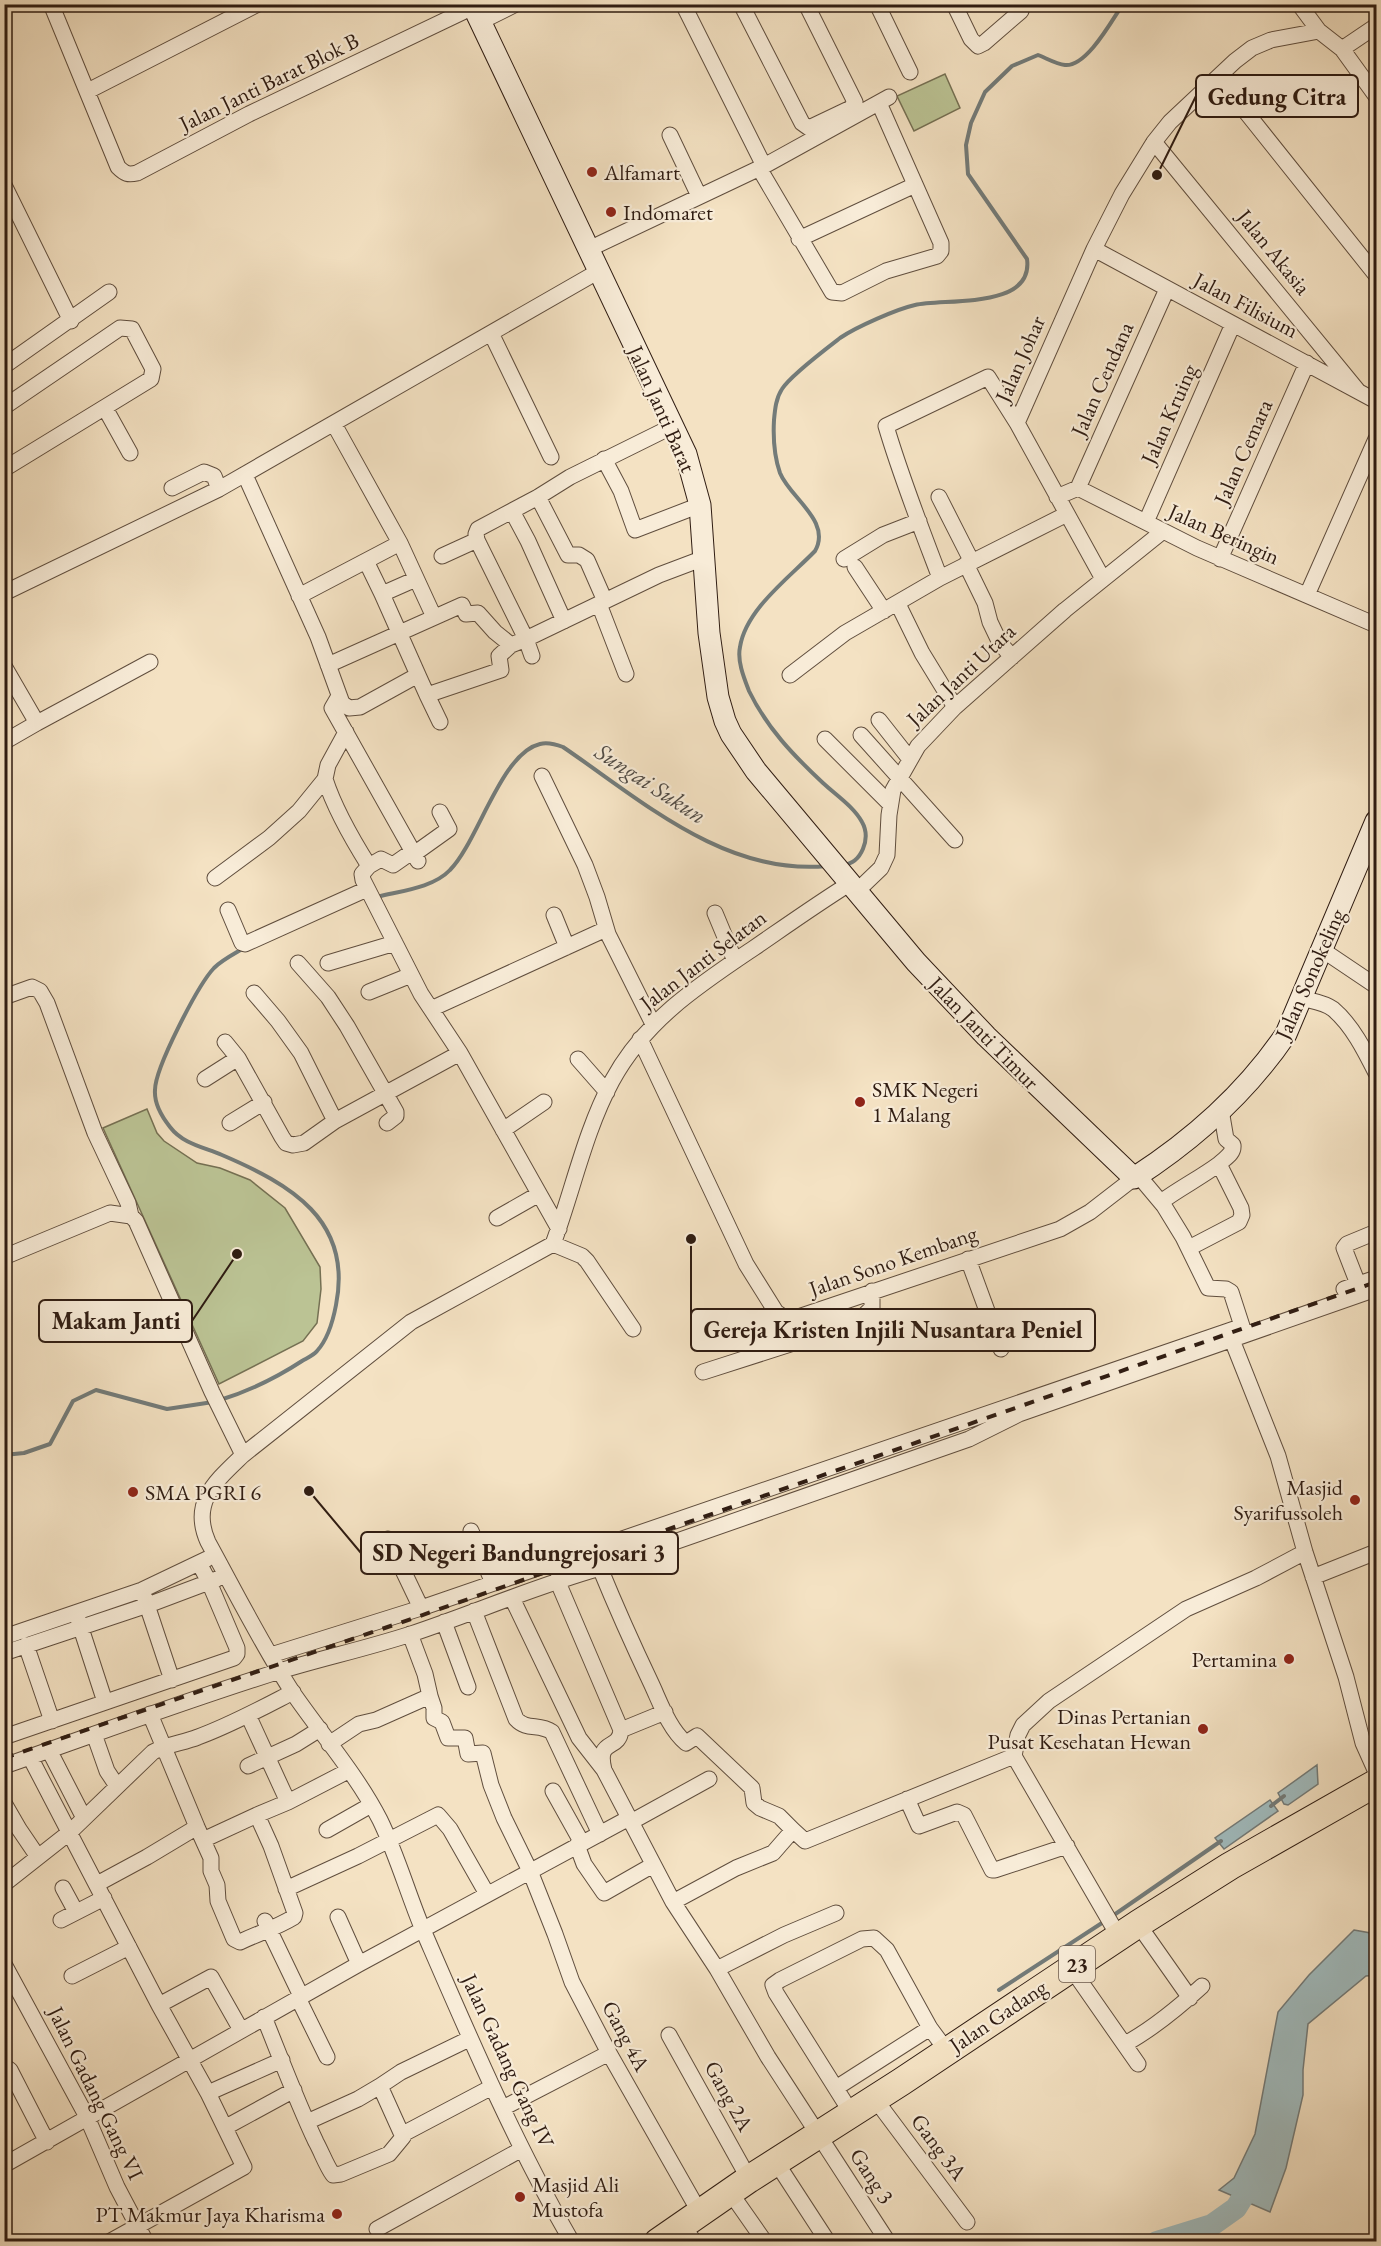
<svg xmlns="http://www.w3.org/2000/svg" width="1381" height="2246" font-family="'EB Garamond',serif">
<rect width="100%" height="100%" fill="#f4e2c3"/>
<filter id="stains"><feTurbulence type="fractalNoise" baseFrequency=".00333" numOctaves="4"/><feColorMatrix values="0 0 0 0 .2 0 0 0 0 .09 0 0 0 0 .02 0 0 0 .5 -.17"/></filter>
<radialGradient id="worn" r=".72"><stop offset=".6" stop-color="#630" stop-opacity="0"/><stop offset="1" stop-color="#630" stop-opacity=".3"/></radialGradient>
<!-- green -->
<path fill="#bbc394" stroke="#757053" stroke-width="1.5" d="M945,74L960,108L914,131L897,96Z
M147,1109L157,1133L164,1141L197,1163L220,1168L250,1180L285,1208L320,1267L321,1289L317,1323L303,1341L219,1384L103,1128Z"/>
<!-- water -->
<path fill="#a0bbbe" stroke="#737b79" stroke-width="1.5" d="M1317,1765L1318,1784L1288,1805L1284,1804L1278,1793Z
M1270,1800L1278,1811L1224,1849L1215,1838Z
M1354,1930L1376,1934V1975L1366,1976L1308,2024L1303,2070V2095L1286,2168L1270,2212L1219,2190L1234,2178L1255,2134L1278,2012L1309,1975Z"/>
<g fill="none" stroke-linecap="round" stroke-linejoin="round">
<!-- stream -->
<path stroke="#737b79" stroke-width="4" d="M843,865C862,863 871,838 862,822C854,807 836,795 823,783C793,755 767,728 749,691C744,678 737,661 740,647C746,609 790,577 815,551C832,521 790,498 780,473C774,456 773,438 774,420C775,409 776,398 782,389C790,376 827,348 840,338C856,327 897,309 915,305C945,298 1034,310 1027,259L968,174L966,145L971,123L985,92L1012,66L1038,55C1046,58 1056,64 1065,65C1087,67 1112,20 1123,4
M377,897C400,891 433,888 450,870C478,842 501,753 540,744C548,742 555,744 563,747C641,800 725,876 827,866
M220,1400C249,1391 276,1378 302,1361C307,1358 314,1355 317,1351C328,1339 333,1321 336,1305C353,1220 290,1184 222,1155C203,1147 183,1144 170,1127C162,1117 154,1104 155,1090C155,1068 198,985 214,968C222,960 234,954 244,948
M4,1455L24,1453L50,1444L73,1401L96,1390L167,1409L213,1402
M1271,1806L1284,1796
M1111,1917L1221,1841
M999,1990L1105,1921"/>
<!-- river -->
<path stroke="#a0bbbe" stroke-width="22" d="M1157,2242L1212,2225L1236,2208L1257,2174"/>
<!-- street casing -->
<g stroke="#604e3e" stroke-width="17">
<path id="street" d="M51,4L118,167C125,174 128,175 137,173L249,114L473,7
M683,4L764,166
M741,4L802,123L809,128L851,108L855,102L806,4
M877,4L910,72
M954,4L971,39L978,46L984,43L1021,11L1023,4
M1299,4L1319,31
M480,22L516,4
M1342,49L1376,96
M1218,77L1376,275
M88,91L258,4
M670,135L699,196
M1154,142L1358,391
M759,168L832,292L842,293L886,271L937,256L941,251V243L879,103
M4,185L71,321
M799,239L915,185
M589,249L764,166L889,97
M1094,249L1376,401
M491,333L551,457
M4,366L109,292
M4,407L120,328L132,329L153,369L151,379L4,469
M105,408L130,453
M334,424L400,543L434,617
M604,459L621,491L635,530L700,505
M245,475L318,637L342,703L349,708L360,707L418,675L382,594
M172,488L204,472L214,476L219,489
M1078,488L1167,289
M538,497L568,555H579L587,560L605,601
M939,497L972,562
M1057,497L1078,488L1197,548L1376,625
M512,511L528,541L564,621
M1146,522L1233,324
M442,556L477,540
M844,559L883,535L919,521
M1220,559L1307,363
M366,561L382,594L416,579
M966,564L985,603L990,622L1000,643L1012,657
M855,567L884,611
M940,578L1067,514
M1103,579L1017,423L1094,249L1122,194L1154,142L1170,122L1235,61L1252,48L1271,40L1319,31L1342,49L1376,26
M4,593L219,489L599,271
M1307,595L1376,439
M299,596L400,543
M599,604L626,674
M898,604L922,653L955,707
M532,656L526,639L659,575L704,558
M328,665L462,605L466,614L478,613L495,632L511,645L526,639L477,540L476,534L478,529L538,497L570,477L673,426
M4,666L37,723L4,742
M418,675L427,695L501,670L499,656L511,645
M790,675L845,633L940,578C921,528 901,477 886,426L988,377L1017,423
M427,695L440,722
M339,696L332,708L418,861
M879,720L909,758
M37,723L150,662
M861,735L955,840
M825,739L890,804
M542,776L585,865L597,897L608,934L653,1024
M325,779C335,810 352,839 369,866L362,874L363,880L421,994L460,1053L559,1229
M414,854L449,829L440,812
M369,866L381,859L393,865L413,851
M215,878L269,838L299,811L325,779L328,765L346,732
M856,892L881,868L887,855L889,815L893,790L918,746L955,707L1065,610L1162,532
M228,910L242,943L245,944L367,889
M715,913L735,961
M554,915L567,947
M1321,949L1376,986
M298,963L328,997L347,1026L396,1112V1116L387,1123
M328,963L395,943
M369,992L411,975
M254,993L278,1021L301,1053L335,1121
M4,997L32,987L40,991L47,1003L95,1133L128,1203L131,1216
M1301,998C1311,1001 1324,1002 1333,1009C1352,1025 1365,1051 1376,1073
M431,1009L606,929
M640,1039L746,1264L776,1312L786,1319L795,1318L1060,1229L1090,1212L1134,1178
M225,1042L238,1058
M578,1059L607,1092
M205,1079L238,1058L282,1137L286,1143L293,1145L304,1143L335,1121L460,1053
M230,1123L264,1102
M503,1130L544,1102
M1219,1164C1225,1158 1234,1154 1233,1145L1226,1139L1221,1110
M1138,1175L1164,1206L1183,1237L1208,1288L1226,1289L1231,1292L1242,1326
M1161,1202C1180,1188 1200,1178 1219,1164L1241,1208L1242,1215L1239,1222L1189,1248
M497,1218L539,1194
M553,1244L582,1256L587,1261L633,1329
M4,1257L110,1213L131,1216L136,1221L212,1392L243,1455
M968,1259L1001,1349
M1358,1284L1344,1248L1347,1244L1376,1232
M1344,1289L1376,1278
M1232,1340L1278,1456L1305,1552L1346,1677L1363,1743L1376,1772
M703,1372L856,1323L872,1308V1291
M471,1531L493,1583
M388,1539L421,1608
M600,1568C616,1607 633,1645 651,1683C660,1702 669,1729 686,1743L697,1736L752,1788L754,1803L760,1808L779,1816L793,1830
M1313,1577L1376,1552
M557,1580L621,1730L665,1712
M144,1596L172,1680
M512,1598L579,1738L604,1770
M474,1611L516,1719C527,1731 539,1723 552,1732L600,1834
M78,1619L105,1702
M444,1622L468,1687
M410,1634L425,1674L430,1696
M4,1637L142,1590L207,1559
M26,1645L52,1721
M4,1653L148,1605L217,1579
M271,1655L421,1608L1234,1329
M150,1714L197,1827L211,1858V1871L217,1885L218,1901L234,1939L240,1942C259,1933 276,1928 294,1917L295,1913L271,1846L257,1815L203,1840
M248,1715L288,1802L257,1815
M621,1730C619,1752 596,1737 604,1770L673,1902L717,1969L768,2057L888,2242
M94,1734L107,1771L117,1786
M4,1737L234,1658L237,1654V1648L209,1582L199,1563
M329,1744L359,1724L376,1720L430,1696L434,1708V1718L442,1722L448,1738H465L468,1754L483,1753L491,1785L504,1818L530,1871L555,1934L572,1982L609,2053L700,2213
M49,1750L84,1818
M30,1757L159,2005L208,2093L244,2167L109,2242
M4,1766C96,1734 187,1700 280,1671C323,1658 368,1648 411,1634C474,1613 536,1586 600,1568L969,1439L1019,1414L1376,1289
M248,1766L296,1744L320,1729
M553,1791L582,1843
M907,1799L919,1826L957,1812L964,1815L992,1870H995L1067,1846
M288,1802L348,1771
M4,1803L19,1829L38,1857
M631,1822L709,1779
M327,1830L371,1805
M577,1845L584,1864L604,1893L653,1865
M4,1884L70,1832L153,1752C168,1744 183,1743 198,1737C231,1725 262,1708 293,1692
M97,1884L147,1857L197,1827
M63,1888L76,1912
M286,1889L358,1856L438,1815L450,1829L487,1894
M673,1902L736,1868L773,1853L793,1830L805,1841L1014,1756
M338,1917L359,1964
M61,1920L104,1898
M265,1921L301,1996
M1138,1924L1190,1998
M1119,1937L1014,1756L1018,1735L1023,1725L1049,1701L1186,1609L1256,1578L1305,1552
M4,1964L87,2117L117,2187L146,2242
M1071,1968L1138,2064
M717,1969L784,1935L836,1913
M72,1976L129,1947
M298,1998L327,2057
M159,2005L211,1977L241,2030
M264,2017C281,2059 297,2102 316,2142C322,2153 326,2165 333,2175L341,2174L389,2154L403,2137L380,2086L358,2099L307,2122
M669,2035L749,2179
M1125,2044C1154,2028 1178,2008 1202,1986
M4,2066L10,2070L47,2142
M380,2086L401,2072L469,2039
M836,2088L930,2028
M208,2093L282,2060
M875,2099L967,2222
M503,2108L609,2053
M852,2114L776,1993L773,1985L780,1980L862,1939L874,1938L887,1950L930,2028L947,2051
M226,2127L294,2090
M403,2134L492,2087
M776,2162L828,2242
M4,2165L359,1964L629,1818
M730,2192L765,2242
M682,2226L695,2242
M377,2229L522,2149
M572,2242C514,2142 469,2036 423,1930C408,1894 397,1855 380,1820C357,1775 322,1735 293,1693C262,1645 236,1593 208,1542C190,1502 216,1481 243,1455L411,1322L553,1244C573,1190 585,1131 612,1081C645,1020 699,985 754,948C786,926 817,904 849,884"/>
</g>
<!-- secondary casing -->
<g stroke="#2f1c12" stroke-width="23">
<path id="secondary" d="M472,4L686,454L700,505L709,633L718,697L725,721L731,734L756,771L916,962L986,1036L1134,1178C1193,1140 1246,1093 1286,1034L1376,821"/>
</g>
<!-- highway casing -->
<g stroke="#2f1c12" stroke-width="29">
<path id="highway" d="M658,2242L749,2179L901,2082L1138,1924L1230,1866L1376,1783"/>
</g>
<!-- street -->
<use href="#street" stroke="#f8ecd8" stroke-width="15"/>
<!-- secondary -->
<use href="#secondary" stroke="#f8ecd8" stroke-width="21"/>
<!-- highway -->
<use href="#highway" stroke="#f4e2c3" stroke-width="27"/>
<!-- rail -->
<path stroke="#2f1c12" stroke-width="4" stroke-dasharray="10 10" stroke-linecap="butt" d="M4,1758L414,1618L1376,1282"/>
</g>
<!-- markers -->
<g fill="#8f2418" stroke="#f8ecd8" stroke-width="2">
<circle cx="592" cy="172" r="6"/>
<circle cx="611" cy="212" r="6"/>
<circle cx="860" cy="1102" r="6"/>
<circle cx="133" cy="1492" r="6"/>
<circle cx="1355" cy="1500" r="6"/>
<circle cx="1289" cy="1659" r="6"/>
<circle cx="1203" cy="1729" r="6"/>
<circle cx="520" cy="2197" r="6"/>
<circle cx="337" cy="2214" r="6"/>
</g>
<g text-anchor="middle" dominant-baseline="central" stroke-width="4.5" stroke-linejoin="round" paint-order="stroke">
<!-- shield labels -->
<rect fill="#f8ecd8" stroke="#6b5a4d" stroke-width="1.5" x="1059" y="1946" width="36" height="36" rx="4.5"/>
<g font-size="21" font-weight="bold" fill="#2f1c12">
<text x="1077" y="1964">23</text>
</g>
<!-- street labels -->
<g font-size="22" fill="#2f1c12" stroke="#f8ecd8">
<text transform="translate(269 82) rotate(-26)">Jalan Janti Barat Blok B</text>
<text transform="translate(1274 252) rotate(51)">Jalan Akasia</text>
<text transform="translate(1246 305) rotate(28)">Jalan Filisium</text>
<text transform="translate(1020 359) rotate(-66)">Jalan Johar</text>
<text transform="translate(1102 379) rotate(-66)">Jalan Cendana</text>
<text transform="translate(662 409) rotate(66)">Jalan Janti Barat</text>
<text transform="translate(1169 414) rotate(-66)">Jalan Kruing</text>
<text transform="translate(1243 452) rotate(-66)">Jalan Cemara</text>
<text transform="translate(1224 534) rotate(24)">Jalan Beringin</text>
<text transform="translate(961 675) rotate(-43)">Jalan Janti Utara</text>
<text transform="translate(703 960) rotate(-37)">Jalan Janti Selatan</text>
<text transform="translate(1310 974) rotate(-66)">Jalan Sonokeling</text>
<text transform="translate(984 1033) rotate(46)">Jalan Janti Timur</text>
<text transform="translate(893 1261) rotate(-19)">Jalan Sono Kembang</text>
<text transform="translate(998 2016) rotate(-34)">Jalan Gadang</text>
<text transform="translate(626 2036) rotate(62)">Gang 4A</text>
<text transform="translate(508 2061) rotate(65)">Jalan Gadang Gang IV</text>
<text transform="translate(96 2093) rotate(64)">Jalan Gadang Gang VI</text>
<text transform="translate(729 2096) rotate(61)">Gang 2A</text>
<text transform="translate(939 2147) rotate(53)">Gang 3A</text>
<text transform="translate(872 2176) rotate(57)">Gang 3</text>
</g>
<!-- poi labels -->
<g font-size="22" fill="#2f1c12" stroke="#f8ecd8" text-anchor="start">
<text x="604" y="172">Alfamart</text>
<text x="623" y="212">Indomaret</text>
<text x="872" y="1089">SMK Negeri<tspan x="872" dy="25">1 Malang</tspan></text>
<text x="1343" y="1487" text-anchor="end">Masjid<tspan x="1343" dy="25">Syarifussoleh</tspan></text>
<text x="145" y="1492">SMA PGRI 6</text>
<text x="1277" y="1659" text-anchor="end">Pertamina</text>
<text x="1191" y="1716" text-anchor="end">Dinas Pertanian<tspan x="1191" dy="25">Pusat Kesehatan Hewan</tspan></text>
<text x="532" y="2184">Masjid Ali<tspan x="532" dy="25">Mustofa</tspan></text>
<text x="325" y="2214" text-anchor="end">PT Makmur Jaya Kharisma</text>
</g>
<!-- water labels -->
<g font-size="24" font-style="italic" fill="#514c46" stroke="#f8ecd8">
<text transform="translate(651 783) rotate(33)">Sungai Sukun</text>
</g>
</g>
<!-- callouts -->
<path fill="none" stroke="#2f1c12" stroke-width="2" d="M1157 175L1196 96M237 1254L192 1321M691 1239L691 1330M309 1491L361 1553"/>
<g fill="#2f1c12" stroke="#f8ecd8" stroke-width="2">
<circle cx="1157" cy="175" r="6"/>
<circle cx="237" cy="1254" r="6"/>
<circle cx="691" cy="1239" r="6"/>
<circle cx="309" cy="1491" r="6"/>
</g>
<g fill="#f8ecd8" stroke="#2f1c12" stroke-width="2">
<rect x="1196" y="75" width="162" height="42" rx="6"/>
<rect x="39" y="1300" width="153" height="42" rx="6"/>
<rect x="691" y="1309" width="404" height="42" rx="6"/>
<rect x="361" y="1532" width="317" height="42" rx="6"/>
</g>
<g font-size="24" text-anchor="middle" font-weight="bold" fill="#2f1c12">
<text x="1277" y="105">Gedung Citra</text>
<text x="116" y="1329">Makam Janti</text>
<text x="893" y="1338">Gereja Kristen Injili Nusantara Peniel</text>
<text x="519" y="1561">SD Negeri Bandungrejosari 3</text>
</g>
<!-- margin -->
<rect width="1381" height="2246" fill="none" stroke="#f4e2c3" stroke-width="24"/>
<rect x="6" y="6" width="1369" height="2234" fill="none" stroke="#2f1c12" stroke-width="3"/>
<rect x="12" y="12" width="1357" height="2222" fill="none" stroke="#2f1c12" stroke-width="1.5"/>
<rect width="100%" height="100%" filter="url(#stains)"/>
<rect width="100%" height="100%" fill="url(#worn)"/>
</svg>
